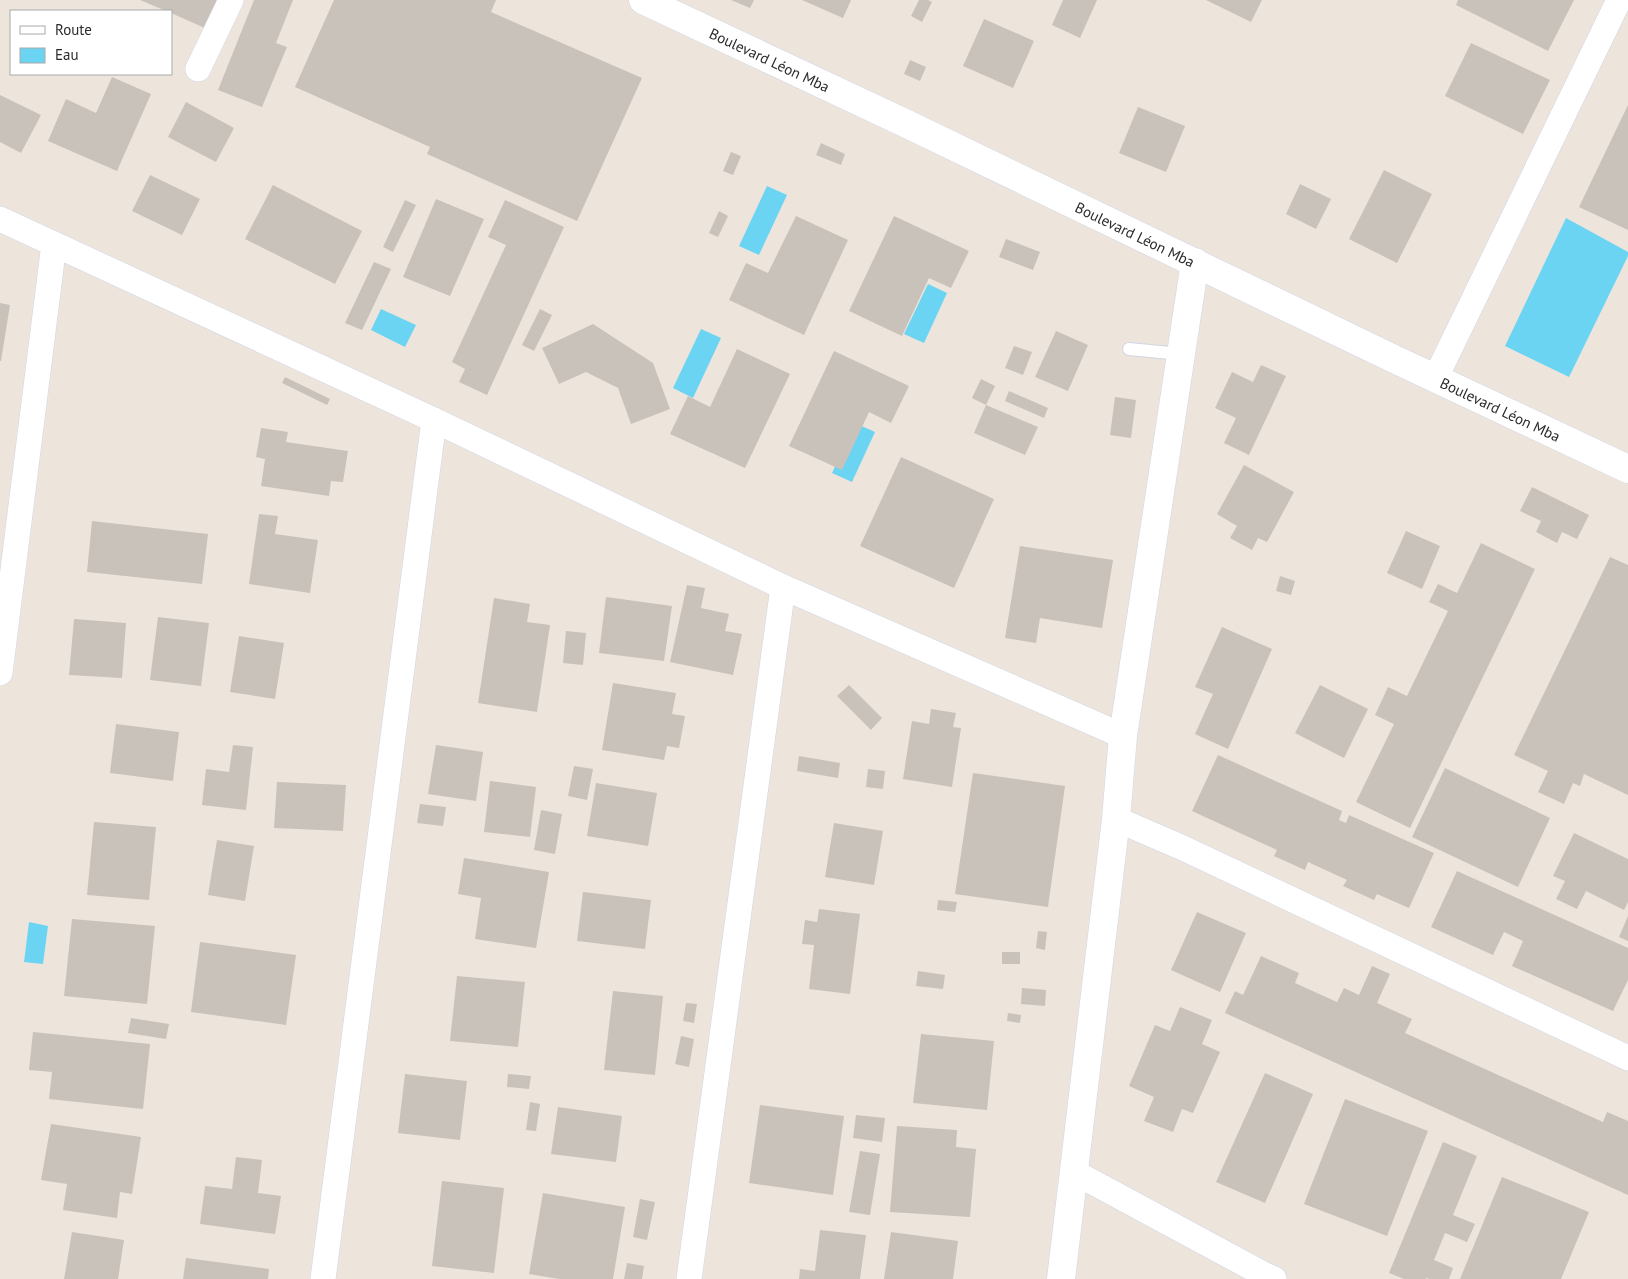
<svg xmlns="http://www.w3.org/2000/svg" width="1628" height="1279" font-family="'PT Sans',sans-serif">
<rect width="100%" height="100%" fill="#ede5dc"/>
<!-- water -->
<path fill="#6bd4f3" d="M767,186L787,195L759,255L739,246Z
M1566,218L1628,252V256L1569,377L1505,346Z
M928,284L947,293L924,343L904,334Z
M381,309L416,325L405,347L371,330Z
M701,329L721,338L693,398L673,388Z
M855,423L875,432L852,482L832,473Z
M29,922L48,926L43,964L24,962Z"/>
<!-- building -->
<path fill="#c8c2bb" d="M140,0H217L205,28L171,13V11H166Z
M254,0H293L276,43L287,47L262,107L218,90Z
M334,0H496L491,12L642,78L577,221L427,154L430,147L295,87Z
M731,0H754L750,8Z
M802,0H851L843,18Z
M919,0H928L932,2L922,22L911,16Z
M1063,0H1097L1080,38L1052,25Z
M1206,0H1262L1251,22Z
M1458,0H1574L1548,51L1456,5Z
M984,19L1034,41L1013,88L963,66Z
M1471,43L1550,80L1523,134L1445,96Z
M910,60L926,67L920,81L904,74Z
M112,77L151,94L117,171L48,141L66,99L96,113Z
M0,95L41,115L21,153L0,142Z
M186,102L234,128L216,162L168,137Z
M1628,105V230L1579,207Z
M1138,107L1185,126L1166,172L1119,153Z
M821,143L845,154L841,165L816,155Z
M731,152L741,156L733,175L723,171Z
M1384,170L1432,194L1397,263L1349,239Z
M150,175L200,199L182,235L132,211Z
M1300,184L1331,199L1316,229L1286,214Z
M273,185L362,231L335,284L245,239Z
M436,199L484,219L450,296L403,277Z
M405,200L416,205L393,252L383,247Z
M505,200L564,227L487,395L459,382L465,369L452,362L506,245L488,237Z
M719,211L728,216L718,237L709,233Z
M796,216L848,240L804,335L729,300L746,263L768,273Z
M894,216L969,251L951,288L929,278L902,336L849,311Z
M1006,239L1040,252L1033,270L999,257Z
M374,262L391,269L362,330L345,323Z
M0,303L10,305L1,361H0Z
M540,309L552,315L534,351L522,345Z
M593,324L653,363L670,409L631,424L618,388L586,372L559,384L542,348Z
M1056,331L1088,345L1068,391L1035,377Z
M1014,346L1032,352L1023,375L1005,368Z
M737,349L790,374L745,468L670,434L688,396L710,407Z
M834,351L909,386L891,423L869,412L842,470L789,446Z
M1261,365L1286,376L1249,455L1224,443L1236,418L1215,408L1232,372L1253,382Z
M285,377L330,399L327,405L282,383Z
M981,379L995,386L986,405L972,398Z
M1009,391L1048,408L1044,418L1005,401Z
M1115,397L1136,400L1131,438L1110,435Z
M986,405L1038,427L1025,455L974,433Z
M261,428L288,432L286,442L348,451L343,482L331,481L329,496L261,486L265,459L256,457Z
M901,457L994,499L954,588L860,546Z
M1244,465L1294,492L1267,542L1258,538L1252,550L1230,538L1237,526L1217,514Z
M1532,487L1589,515L1577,539L1562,532L1557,543L1536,532L1541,521L1520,511Z
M259,514L278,516L275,534L318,540L310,593L249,584Z
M92,521L208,534L202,584L87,572Z
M1406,531L1440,546L1422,589L1387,573Z
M1481,543L1535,569L1410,828L1356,802L1394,724L1375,715L1388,687L1407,696L1448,611L1429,602L1438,584L1457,593Z
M1020,546L1113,560L1102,628L1040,618L1036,643L1005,638Z
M1610,557L1628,565V795L1584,774L1580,786L1573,783L1564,804L1538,792L1548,771L1514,755Z
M1280,576L1295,581L1291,595L1276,591Z
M687,585L705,588L701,608L729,614L725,631L742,634L733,675L670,662Z
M606,597L672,606L664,661L599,653Z
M494,598L530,604L527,622L550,625L537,712L478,703Z
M158,617L209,623L201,686L150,680Z
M74,619L126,623L122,678L69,675Z
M1222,627L1272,649L1228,749L1195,734L1213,694L1195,687Z
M566,631L586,633L583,665L563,663Z
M239,636L284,643L275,699L230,692Z
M613,683L676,693L672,714L685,716L679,748L667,746L664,760L602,750Z
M849,685L882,718L871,730L837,696Z
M1320,685L1368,709L1344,758L1295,733Z
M931,709L956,713L953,727L961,728L952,787L903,779L912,721L929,724Z
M116,724L179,732L173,781L110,773Z
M233,745L253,747L246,810L202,805L206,769L229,772Z
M436,745L483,752L476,801L428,794Z
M1218,755L1342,811L1339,820L1346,823L1349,815L1434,853L1409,908L1377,894L1374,900L1343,886L1347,880L1308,862L1305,870L1274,856L1277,850L1192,811Z
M799,756L840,763L838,778L797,771Z
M574,766L593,769L587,800L568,796Z
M1445,768L1550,818L1518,887L1412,837Z
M868,769L885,771L883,789L866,787Z
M973,773L1065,786L1048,907L955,894Z
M490,781L536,787L530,837L484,832Z
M277,782L346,785L343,831L274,828Z
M596,783L657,793L648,846L587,836Z
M420,804L446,807L443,826L417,823Z
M541,810L562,814L555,854L534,850Z
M94,822L156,827L149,900L87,895Z
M834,823L883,831L874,885L825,877Z
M1574,833L1628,859V902L1624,910L1586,891L1577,909L1556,899L1565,881L1553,876Z
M217,840L254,846L245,901L208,895Z
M464,858L549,872L536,948L475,939L481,898L458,894Z
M1457,871L1628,948V980L1613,1011L1512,966L1523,941L1504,932L1493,955L1431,927Z
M583,892L651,900L645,949L577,941Z
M938,900L957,902L955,912L937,910Z
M819,909L860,914L850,994L809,989L814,945L802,944L805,920L817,922Z
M1197,912L1246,933L1220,992L1171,970Z
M1628,916V941L1619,937Z
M72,919L155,926L147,1004L64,996Z
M1038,931L1047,932L1045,950L1036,948Z
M200,942L296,955L286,1025L191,1012Z
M1002,952H1020V964H1002Z
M1261,956L1299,973L1295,983L1337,1002L1344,988L1359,995L1372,966L1390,974L1377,1003L1412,1019L1405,1033L1603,1122L1607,1112L1628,1121V1195L1225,1013L1235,991L1243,995Z
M918,971L945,975L943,989L916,986Z
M457,976L525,982L518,1047L450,1041Z
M1022,988L1046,990L1045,1006L1021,1004Z
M613,991L663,996L655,1075L604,1070Z
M686,1003L697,1004L694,1023L683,1021Z
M1180,1007L1212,1020L1202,1044L1220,1052L1193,1113L1182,1109L1173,1132L1144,1121L1154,1097L1129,1086L1155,1025L1170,1031Z
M1008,1013L1021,1015L1020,1023L1007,1021Z
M131,1018L169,1024L166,1039L128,1033Z
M33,1032L150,1044L143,1109L49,1099L52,1072L29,1070Z
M921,1034L994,1041L987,1110L913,1103Z
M681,1036L694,1039L689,1067L675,1064Z
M1265,1073L1313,1094L1265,1203L1216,1182Z
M405,1074L467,1081L460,1140L398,1133Z
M508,1074L531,1076L529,1089L507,1087Z
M1345,1099L1428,1131L1387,1236L1304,1204Z
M530,1102L540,1104L536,1131L526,1130Z
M760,1105L844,1116L833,1195L749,1183Z
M558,1107L622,1116L616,1162L551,1154Z
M856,1115L885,1118L882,1142L853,1138Z
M51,1124L141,1137L132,1194L120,1192L117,1218L63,1210L67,1184L41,1180Z
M897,1126L957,1130L956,1147L976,1149L970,1217L890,1212Z
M1443,1142L1477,1156L1453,1215L1475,1224L1467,1242L1445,1233L1434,1260L1453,1268L1449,1279H1430L1426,1278V1279H1404L1389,1273Z
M860,1151L880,1154L870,1215L849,1212Z
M236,1157L262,1160L258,1193L281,1196L275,1234L200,1224L205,1186L232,1189Z
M1502,1177L1589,1212L1561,1279H1460Z
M442,1181L504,1188L494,1273L432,1266Z
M543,1193L625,1207L613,1279H559L529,1274Z
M640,1199L655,1202L647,1240L633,1237Z
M820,1230L866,1235L860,1279H799L800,1269L815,1271Z
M72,1232L124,1240L118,1279H64Z
M891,1232L958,1241L953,1279H884Z
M186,1258L269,1269L268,1279H183Z
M627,1263L644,1266L642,1279H624Z"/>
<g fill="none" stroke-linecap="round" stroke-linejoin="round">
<!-- lane casing -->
<g stroke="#d1d5e4" stroke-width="14">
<path id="lane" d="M1129,349L1181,354"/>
</g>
<!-- street casing -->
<g stroke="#d1d5e4" stroke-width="26">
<path id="street" d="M198,69L231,0
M0,219L434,420L783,587L1123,736
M1436,377L1619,0
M0,673L54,244
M1116,819L1183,848L1628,1058
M1074,1172L1265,1275L1274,1279
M323,1279L434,420
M689,1279L783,587"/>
</g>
<!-- secondary casing -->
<g stroke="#d1d5e4" stroke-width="29">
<g id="secondary">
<path id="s1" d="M643,0L907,124L1392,358L1628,469"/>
<path d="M1061,1279L1116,819L1123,736L1195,262"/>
</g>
</g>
<!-- lane -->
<use href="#lane" stroke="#fff" stroke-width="12"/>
<!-- street -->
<use href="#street" stroke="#fff" stroke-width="25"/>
<!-- secondary -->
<use href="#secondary" stroke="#fff" stroke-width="28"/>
</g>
<g text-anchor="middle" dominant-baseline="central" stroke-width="4.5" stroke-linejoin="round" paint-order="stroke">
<!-- street labels -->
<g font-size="15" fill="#2a2a2a" stroke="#fff">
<text stroke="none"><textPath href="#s1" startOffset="140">Boulevard Léon Mba</textPath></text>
<text stroke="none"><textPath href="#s1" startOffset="545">Boulevard Léon Mba</textPath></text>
<text stroke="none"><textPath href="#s1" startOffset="950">Boulevard Léon Mba</textPath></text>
</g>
</g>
<!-- legend -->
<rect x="10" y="10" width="162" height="65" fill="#ffffff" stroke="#aaaaaa"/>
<rect x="20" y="26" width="25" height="8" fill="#ffffff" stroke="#aaaaaa"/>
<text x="55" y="35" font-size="15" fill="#2a2a2a">Route</text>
<rect x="20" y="48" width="25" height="15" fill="#6bd4f3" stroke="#aaaaaa"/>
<text x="55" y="60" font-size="15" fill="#2a2a2a">Eau</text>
</svg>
